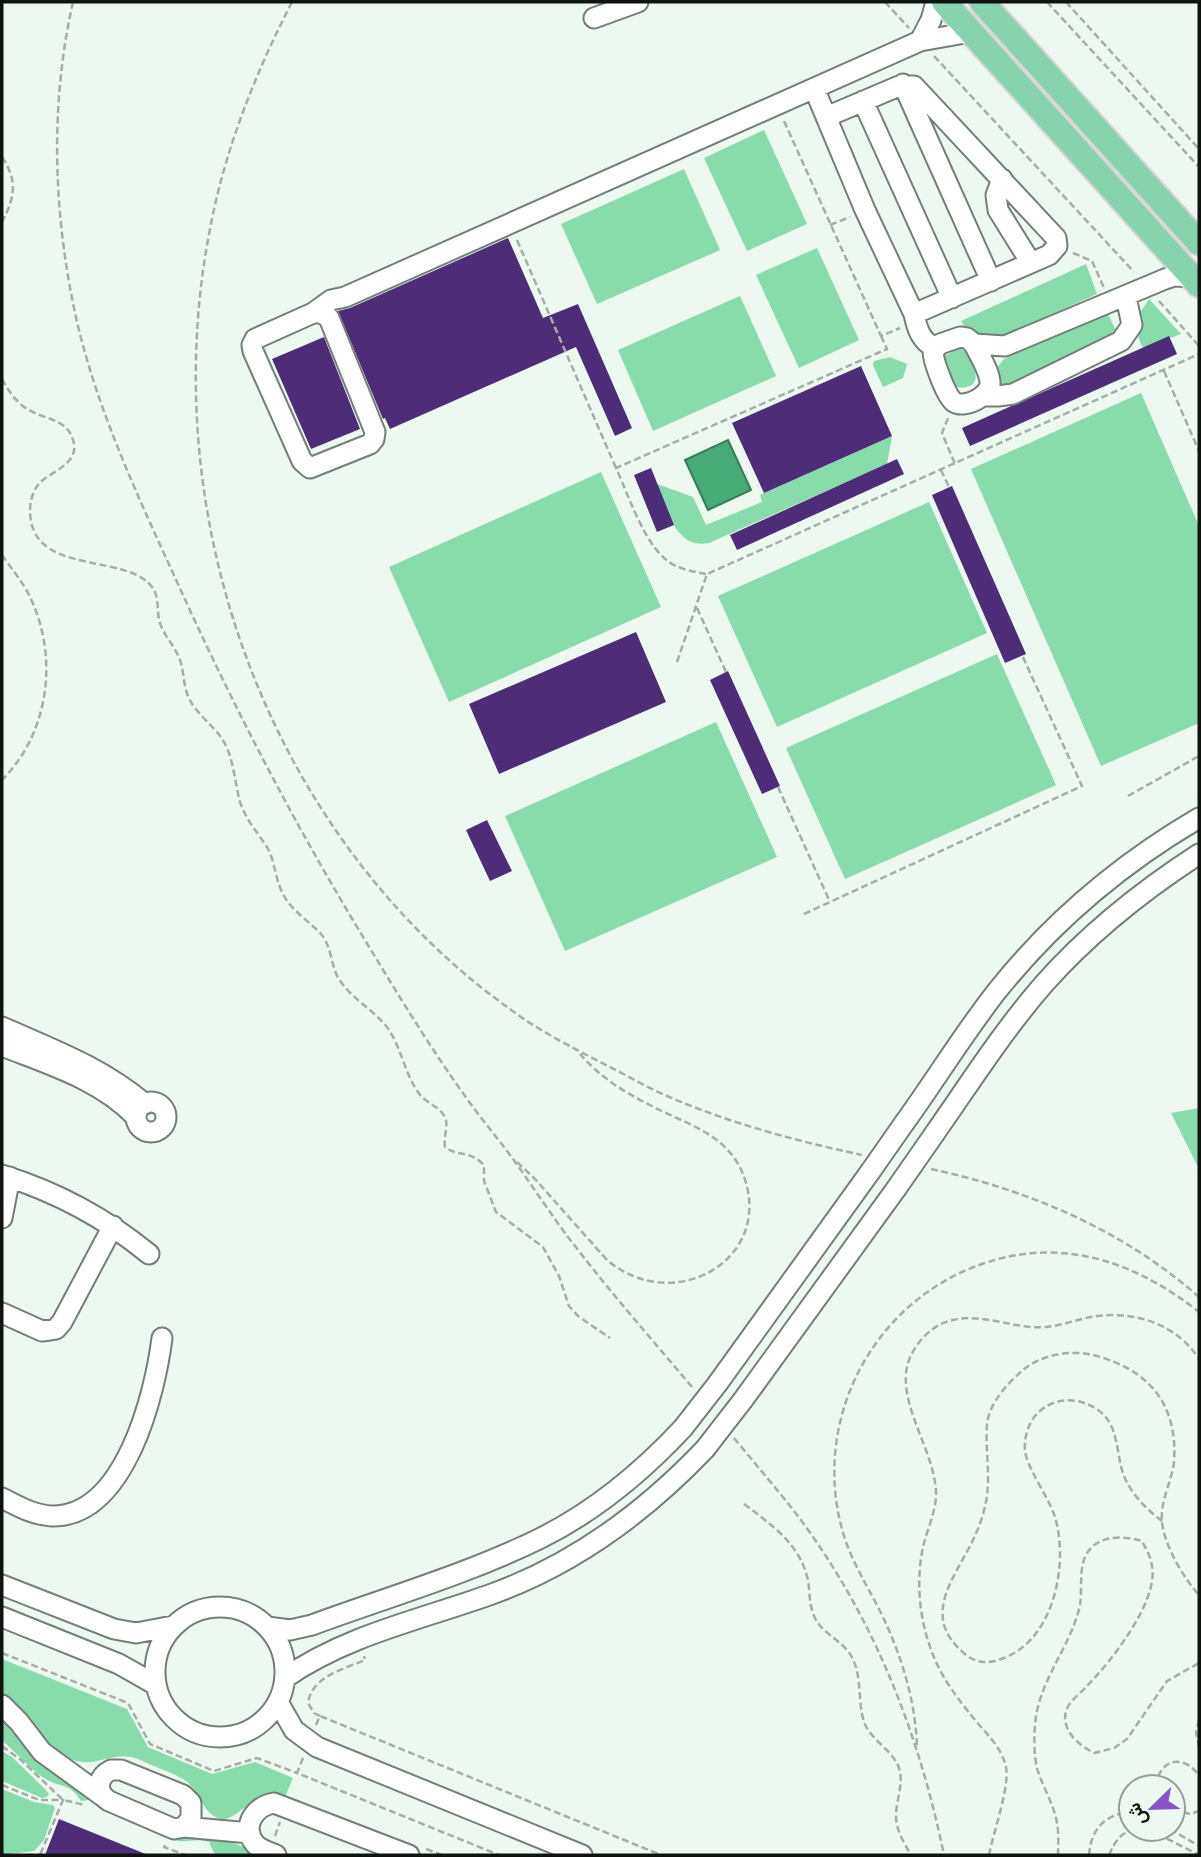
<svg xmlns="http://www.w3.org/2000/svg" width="1201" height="1857" font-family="'Work Sans',Vazirmatn,sans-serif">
<rect width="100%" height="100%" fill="#ecf8f0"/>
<!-- green -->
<path fill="#88dbab" d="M764,130L807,224L747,251L704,158Z
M684,169L720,250L597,304L561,224Z
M817,248L859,340L799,368L756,275Z
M1086,264L1097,294L994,340C980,340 967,334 961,321Z
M740,296L776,376L653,431L618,350Z
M1149,299L1181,334L1143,348C1132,325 1135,320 1149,299Z
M1107,312L1118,335L1115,337L997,390L996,369L1004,359Z
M959,348L967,351C975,368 986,391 955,387L943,357Z
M890,357L907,364L903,378L883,387L873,365L874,361Z
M1141,393L1199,526V723L1101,766L971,469Z
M892,436L887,464L709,543C675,550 667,508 657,484L693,497L706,525L762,502L760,495L764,493Z
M601,472L661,607L449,702L389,567Z
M929,502L987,633L777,727L718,596Z
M997,654L1056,785L845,879L786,748Z
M716,722L777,857L565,951L505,816Z
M1199,1108V1169L1171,1113Z
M2,1659L127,1709L148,1747L212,1774L255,1762L293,1778L285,1797C251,1789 251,1810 224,1820C200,1815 202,1790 183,1779C169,1771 152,1766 138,1759C120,1752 108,1760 90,1762C77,1763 65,1758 54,1752L2,1694Z
M2,1714L88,1796V1800L81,1801C70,1782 59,1788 44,1778C28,1768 17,1752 2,1741Z
M2,1751L12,1757L46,1790L49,1794L47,1797L42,1798L2,1781Z
M2,1789L34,1802L53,1805L55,1808L44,1840L34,1851L2,1855Z
M191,1832L211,1834L254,1851L252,1855H219L214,1853L209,1842C199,1838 187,1842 176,1841Z"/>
<!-- water -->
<path fill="#47ab77" stroke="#367e58" stroke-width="2" d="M728,440L751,490L708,510L685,460Z"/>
<!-- building -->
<path fill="#4d2d77" d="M508,238L543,318L578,304L632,428L615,436L576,347L390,429L385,418L383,419L338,311L350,308Z
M1169,336L1177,354L970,446L962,428Z
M324,337L360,429L311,449L272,359Z
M861,366L892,436L764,493L732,423Z
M897,459L904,474L737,550L730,535Z
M651,468L674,525L657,532L634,475Z
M952,486L1026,654L1005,663L932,495Z
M636,632L666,702L499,774L469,704Z
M728,671L780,786L762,794L710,680Z
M487,820L512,871L490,881L466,830Z
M59,1819L148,1855H45Z"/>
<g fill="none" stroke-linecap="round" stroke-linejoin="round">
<!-- minor casing -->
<g stroke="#747f78" stroke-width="23">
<path id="minor" d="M594,18L638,2
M920,41L931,20L936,2
M903,84L991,281
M814,88L865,210L914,314C917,329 921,341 935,348
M863,101L952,298
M826,117L899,86H914L1056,238L1057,246L1049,255L914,314
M1002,179L996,195L998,210L1031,263
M313,313L320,312L329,318L375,432L374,439L370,444L310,468L302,461L253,351L252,345L255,339L313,313L331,300L345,297L920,41L971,32
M974,344C979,355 991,373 990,385C988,397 964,409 954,402C946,396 933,361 933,351L940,344L960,337L967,338L974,344L1005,346L1165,279L1174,276L1192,277
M983,396H998L1013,394L1121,341L1132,325L1126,297
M2,1027C54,1050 101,1067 145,1104
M2,1046C48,1064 101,1080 136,1117
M136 1117a15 15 0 1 1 30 0a15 15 0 1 1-30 0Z
M905,1122C936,1079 964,1033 997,991C1053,921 1122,863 1199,818
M935,1133C970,1083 1003,1031 1043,985C1088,934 1142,891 1199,854
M2,1175C57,1192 104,1217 149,1254
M2,1218L10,1177
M2,1313L42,1331L56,1329L62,1322L113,1226
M718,1383L870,1172
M743,1400L896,1189
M2,1498C18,1506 33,1515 52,1516C125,1517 155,1394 162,1338
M2,1585L114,1629L136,1633L173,1626
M155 1672a65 65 0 1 1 130 0a65 65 0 1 1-130 0Z
M2,1617L119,1664L156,1685
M267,1627L290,1630L312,1625C388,1597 468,1574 541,1538C595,1511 641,1473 683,1428
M285,1678C346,1635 423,1619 492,1594C575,1564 644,1513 705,1449
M278,1702L294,1730L317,1747L582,1855
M2,1705L19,1722L42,1752L101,1795
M111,1770H121L183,1795L191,1803V1818L184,1827L174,1829L109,1801C95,1792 97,1777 111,1770Z
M184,1827L250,1833
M276,1855C269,1852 261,1850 256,1845C240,1828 254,1806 274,1803L409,1855"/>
</g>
<!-- major casing -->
<g stroke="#d4d5d4" stroke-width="28">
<path id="major" d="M944,2L1199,285
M982,2L1199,243"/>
</g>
<!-- path -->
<path stroke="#a4ada7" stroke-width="2.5" stroke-dasharray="7 3.5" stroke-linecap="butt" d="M73,2C51,99 53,201 72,298C91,398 136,492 178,584C234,708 297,829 368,945C400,998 433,1052 470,1103C484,1122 499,1140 513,1159C536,1191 557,1224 582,1255C617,1300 655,1343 692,1387
M292,2C255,74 225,149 210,229C153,519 270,840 514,1012C543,1033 575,1049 606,1065C626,1075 646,1087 667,1096C729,1123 796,1141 862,1155
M885,2L909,28
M1047,2L1199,167
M1066,2L1199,149
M934,56L1134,272
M784,121L881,336L900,328
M2,157C18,181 15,197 2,222
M830,225L850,217
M517,240L616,468
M1073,253L1092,261L1104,288
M1159,301L1199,346
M1164,371L1199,451
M2,379C8,390 17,404 29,410C44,419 65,419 72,437C82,461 57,469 43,480C28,491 27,518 35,533C54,571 130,557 152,587C160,597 156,611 160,623C164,636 175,646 180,660C184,671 183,684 188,696C196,716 217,726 226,746C234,763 235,783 240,802C246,820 257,832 267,847C275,861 275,878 282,892C290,910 308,920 321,934C333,948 330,968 341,982C354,1001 376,1011 389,1030C402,1050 405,1074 418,1092C425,1103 439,1106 445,1117C449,1126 443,1137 445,1147C460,1158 468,1149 484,1165V1181L496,1212L543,1247L559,1276L569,1306L578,1316L610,1338
M948,418L942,433L955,464
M941,470L949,487
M2,555C11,568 22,581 29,595C59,655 50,732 2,780
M706,574C695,572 684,570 674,565C646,551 629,496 616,468L887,349L881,336
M697,608L726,672
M677,662L707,574L1199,354
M778,787L830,902
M1128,796L1199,756
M804,914L1082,786L1022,655
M517,1162L535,1179L607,1260C674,1317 776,1259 743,1174C726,1132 684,1124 648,1104C622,1091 599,1076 580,1054
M931,1169C1029,1190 1123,1230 1199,1297
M734,1438C760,1470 787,1500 811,1534C879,1631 920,1739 944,1855
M744,1504C772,1525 800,1544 808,1580C810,1592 809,1604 814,1616C821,1633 840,1639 850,1654C863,1674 857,1700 864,1722C871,1741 893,1750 899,1768C904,1784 896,1800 896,1816C896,1830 904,1843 911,1855
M1162,1521C1145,1508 1128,1491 1122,1470C1116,1449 1118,1424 1098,1410C1063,1386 1022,1409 1025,1451C1027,1468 1049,1498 1055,1517C1069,1564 1054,1639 1004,1658C989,1664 977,1664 965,1654C916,1614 960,1573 977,1531C981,1522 984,1511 986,1502C991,1476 985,1450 987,1424C989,1403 1008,1383 1023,1370C1042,1354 1073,1349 1097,1356C1150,1371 1178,1405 1174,1462C1172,1481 1160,1501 1162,1521C1163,1543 1184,1579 1199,1595
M2,1653L128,1703L150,1744L214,1771L257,1758L297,1773
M320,1716L314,1713L308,1703C312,1676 344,1669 365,1660L364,1656
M1199,1720L1196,1732L1199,1747
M316,1725L320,1716L661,1855
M917,1745C915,1699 901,1654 881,1613C869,1589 855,1567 846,1542C807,1428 869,1303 982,1264C1062,1236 1136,1262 1199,1312
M2,1746L21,1760L63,1800L85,1805
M303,1758L297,1773L499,1855
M2,1785L39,1800H63L40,1855
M1157,1787C1156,1771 1169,1756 1186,1764C1192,1766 1195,1771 1199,1775
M1173,1809L1190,1814L1199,1811
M1148,1829L1199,1855
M1170,1829L1199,1846
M275,1836L280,1822
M165,1845L164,1847L185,1855
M426,1849L442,1855
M989,1855C993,1834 1010,1786 1006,1767C1001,1745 984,1732 971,1715C958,1699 944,1680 936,1662C920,1626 915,1585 923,1547C927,1529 937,1510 936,1491C933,1450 903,1412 906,1373C908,1353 923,1333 941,1324C976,1308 1011,1330 1046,1327C1058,1326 1070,1322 1082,1319C1125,1308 1174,1320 1199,1359
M1058,1855C1058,1845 1059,1833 1057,1823C1054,1804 1042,1786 1037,1768C1034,1755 1034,1737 1035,1725C1038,1681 1071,1647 1080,1605C1083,1587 1077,1562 1091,1548C1103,1535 1126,1536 1142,1541C1146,1549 1151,1557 1152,1566C1159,1601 1110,1663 1086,1687C1080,1694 1069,1701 1066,1711C1061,1731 1079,1745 1094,1753L1114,1748L1127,1739L1167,1681L1199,1663
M1089,1855C1091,1829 1105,1814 1131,1812
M1109,1855C1115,1841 1121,1832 1136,1829"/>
<!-- minor -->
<use href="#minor" stroke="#fff" stroke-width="19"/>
<!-- major -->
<use href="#major" stroke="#87d3ae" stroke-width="24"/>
<!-- minor-bridge casing -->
<g stroke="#747f78" stroke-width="23" stroke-linecap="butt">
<path id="minor-bridge" d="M870,1172L905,1122
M896,1189L935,1133
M683,1428L718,1383
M705,1449L743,1400"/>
</g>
<!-- minor-bridge -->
<use href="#minor-bridge" stroke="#fff" stroke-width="19"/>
</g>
<!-- border -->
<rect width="1201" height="1857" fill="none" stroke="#101411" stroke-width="7"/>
<!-- north arrow -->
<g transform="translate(1152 1808) rotate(247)"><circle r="33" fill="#ecf8f0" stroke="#949d97" stroke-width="2"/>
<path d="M0-5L12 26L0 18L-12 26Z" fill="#8754cc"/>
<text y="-10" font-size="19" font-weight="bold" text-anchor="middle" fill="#101411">ش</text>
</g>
</svg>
